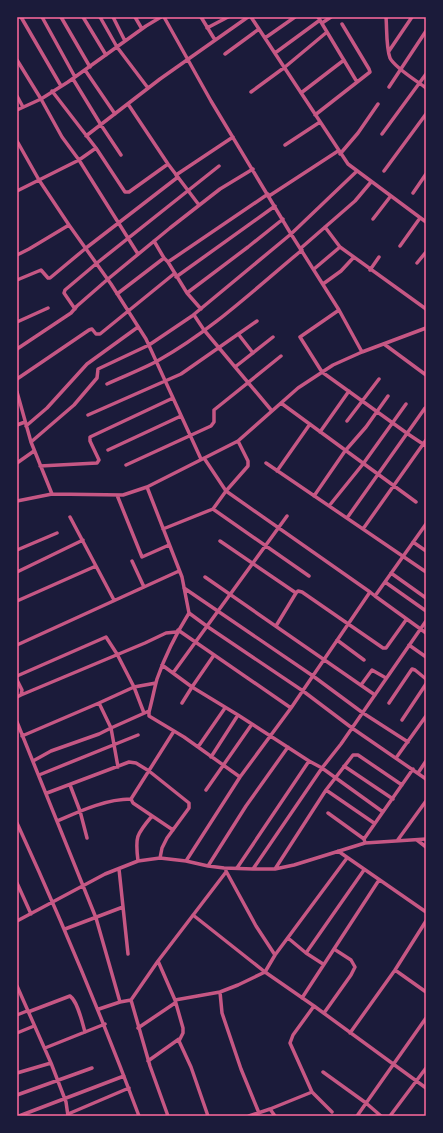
<svg xmlns="http://www.w3.org/2000/svg" width="443" height="1133" font-family="'Nunito Sans',sans-serif">
<rect width="100%" height="100%" fill="#1b1b3a"/>
<g fill="none" stroke-linecap="round" stroke-linejoin="round">
<!-- minor -->
<path stroke="#c65784" stroke-width="3.5" d="M21,17L61,86
M42,17L75,77
M61,17L90,67
M83,17L106,55
M100,17L117,47L148,88
M113,17L125,41
M135,17L142,29
M164,17L211,101L291,234L339,310L362,352
M201,17L215,40
M251,17L348,164L426,222
M318,17L357,82
M386,17C387,29 386,47 390,58C395,68 417,81 426,88
M322,23L331,17
M207,28L228,17
M265,38L295,17
M389,51L412,17
M275,53L320,20
M225,54L259,29
M17,60L41,99L62,137L79,160L138,254
M85,70L115,114
M73,79L101,125L121,155
M389,87L426,31
M52,91L96,148L125,192H129L168,164
M251,92L285,67L327,32
M301,93L344,60
M17,96L23,107
M128,104L168,164L199,205
M17,110L41,99L68,82L146,26L161,17
M315,115L370,72L369,69L342,24
M382,134L426,74
M86,136L160,79L248,17
M17,141L39,180L69,225L111,284L146,339L201,459
M285,145L320,122
M340,154L358,133L378,104
M384,171L426,114
M176,175L233,137
M17,191L79,160L96,148
M413,193L426,174
M269,196L338,151
M373,219L390,197
M325,227L340,247L426,309
M154,241L164,258
M400,246L420,218
M301,248L355,201L371,182
M17,255L29,249L69,225
M168,262L187,293L201,309
M417,263L426,252
M314,269L340,247
M370,270L379,257
M176,277L275,206
M17,280L41,270L48,278H50L86,248L178,177
M323,284L341,271L354,257
M187,293L248,247L283,219
M117,294L164,258L168,262L268,194
M75,309L64,293L65,290L97,263L219,166
M339,310L300,337L322,372L408,434L426,446
M194,315L204,330L272,411
M17,322L48,308
M239,335L253,353
M384,344L426,375
M17,349L71,313L77,306L108,279L170,228L220,189L253,169
M235,367L273,337
M17,379L89,330L92,329L96,334H100L175,273
M107,384C124,376 143,369 159,360C211,331 256,288 302,250
M17,392L31,442L52,494
M281,403L416,502
M88,415L181,374L257,321
M347,421L379,379
M17,425L25,422
M26,426L47,408L87,364L138,327
M320,432L349,391
M31,442L74,405L97,378L98,369L149,345L192,316L291,234L357,171
M108,450L181,416
M204,458L226,491L370,592
M17,463L34,451
M266,463L426,572
M126,465L211,426L214,422V410L281,356
M40,466L97,463L99,460L90,441V437L173,398
M277,471L310,424
M147,487L182,577L189,613
M117,495L142,557L169,545
M314,496L345,451L366,427L388,396
M17,501L52,494L123,495L147,487L238,441L298,388L333,365L362,352L426,328
M329,506L363,464L406,404
M213,509L309,576
M70,517L96,566
M347,518L425,408
M163,529L213,509L226,491L248,466V461L238,441
M363,529L426,440
M220,541L296,593L298,591L302,592L383,648H386L406,620
M413,542L426,551
M17,550L57,533
M132,561L144,587
M17,572L83,540
M391,573L426,598
M205,577L375,695
M385,582L426,611
M184,588L313,676L363,713L408,742
M375,596L426,633
M17,601L96,566L114,600
M189,613L208,627L303,691L352,728L426,779
M189,613C176,634 165,656 157,679C154,690 152,701 149,712V716L184,737L240,777
M276,626L296,593
M178,630L291,708
M337,640L364,660
M17,645L179,571
M409,645L426,657
M162,665L192,687L238,715L309,761L322,768L383,812
M173,673L287,516
M17,676L106,637L117,654L134,687L156,683
M17,680L22,690L21,695L17,697
M361,685L372,670L386,678
M21,695L145,643L166,633L176,632
M99,703L134,687L144,713
M182,703L192,687L214,655
M389,703L412,669L415,670L426,679
M402,720L426,684
M17,722L96,918L120,1002
M22,736L99,703L111,728L149,711
M198,747L225,708
M211,757L238,715
M396,758L426,716
M33,761L51,751L99,734L111,728L118,767
M344,766L393,799
M418,773L426,761
M39,775L138,735
M70,785L80,811L87,838
M206,790L252,724
M326,790L374,823
M47,793L129,762L136,763L149,771L189,803V808L167,838L162,848L160,858
M328,813L364,839
M57,821C80,811 106,799 131,799
M17,823C61,919 102,1017 139,1116
M173,830L133,803L131,799L174,731
M417,840L426,847
M397,841L426,801
M365,843L364,839L413,769
M338,851L426,912
M138,861C135,837 136,835 152,816
M186,861L240,777L291,708L370,592L375,596L426,524
M208,866L246,806L288,747
M237,868L309,761
M119,869L128,954
M253,869L322,768L341,744L426,621
M275,869L326,790L353,755H358L402,785
M226,871L256,926L275,955
M17,883L31,914
M193,915L265,972L314,1006L426,1088
M17,921L105,874L138,861L160,858L186,861L208,866L224,868L253,869H275L294,865L365,843L426,839
M65,929L123,907
M288,938L306,953L323,964
M306,953L364,870
M158,961L175,1000L183,1028V1033L179,1041L191,1067L208,1116
M395,970L426,992
M17,986L51,1063L66,1102L68,1116
M220,992L222,1013L241,1069L259,1113
M302,998L379,880
M175,1000L220,992L238,985L265,972L275,955L347,858
M314,1006L293,1035L290,1043L312,1092L332,1112
M99,1009L120,1002L131,1000
M28,1012L70,996C78,1002 82,1022 85,1032
M324,1013L351,975L355,967L351,960L334,949
M17,1015L27,1011
M138,1028L175,1003
M17,1033L34,1026
M350,1033L395,970L426,921
M45,1048L105,1024
M148,1061L179,1039
M323,1072L366,1103L381,1116
M17,1073L51,1063
M17,1095L92,1068
M270,1109L312,1092
M68,1114L129,1088
M19,1116L124,1076
M168,1116L150,1066L131,1000L158,961L226,872
M249,1116L270,1109L275,1116
M357,1116L426,1018
M390,1116L426,1068"/>
</g>
<!-- border -->
<rect width="443" height="1133" fill="none" stroke="#1b1b3a" stroke-width="36"/>
<rect x="18" y="18" width="407" height="1097" fill="none" stroke="#ff6b9d" stroke-width="1.5"/>
</svg>
